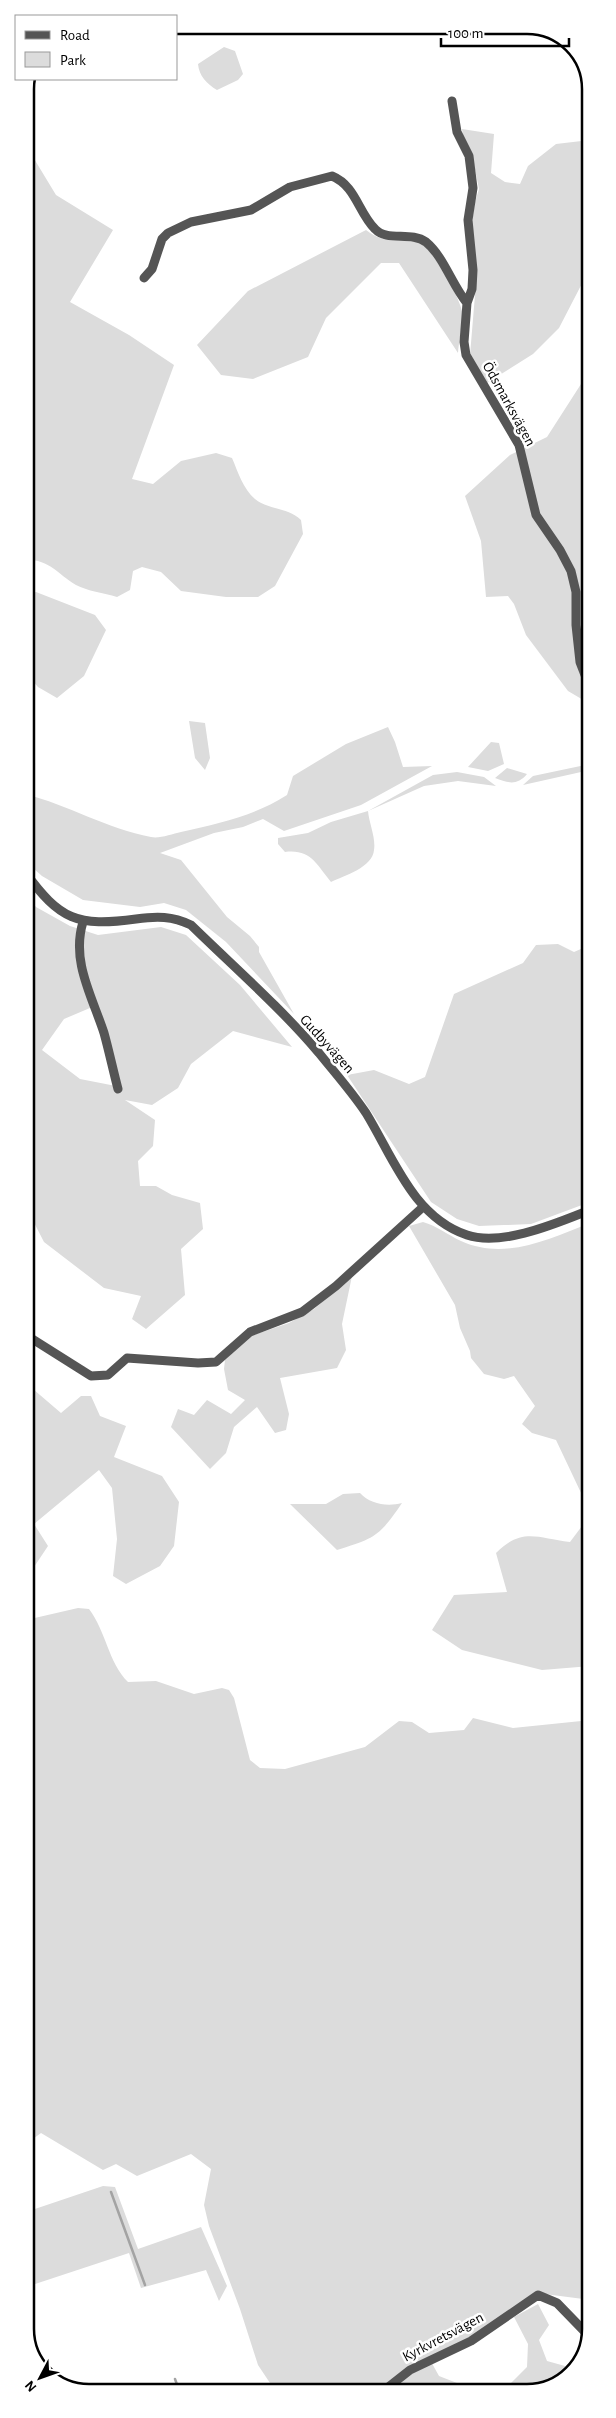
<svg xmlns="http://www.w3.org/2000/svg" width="616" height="2418" font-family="'Alegreya Sans',sans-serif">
<rect width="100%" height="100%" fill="#fff"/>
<!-- green -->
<path fill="#dcdcdc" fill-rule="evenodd" d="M224,47L235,51L243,74L238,80L217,90C207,84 199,76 198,64Z
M29,79H34L33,157L56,195L113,230L70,302L129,335L174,365L132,479L153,484L181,461L216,453L232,458C238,472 243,489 255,499C268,510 288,507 301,520L303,534L275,586L258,597H226L181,591L161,572L142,567L133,571L130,590L117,597C104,593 87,591 76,585C56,573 52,561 25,559V88Z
M462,129L494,134L491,173L505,182L520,184L528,166L556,144L590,140V184L585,192L590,194V268L559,328L533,354L487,383L470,355L476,283L472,223L475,202L479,189L472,155L463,136Z
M366,230C390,249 401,233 420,243C433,250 459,296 462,311C463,323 459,340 458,353L399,263H381L326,318L308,357L253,379L221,375L197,345L248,291Z
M590,370V704L568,691L526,635L514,604L508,596L486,597L481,541L465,496L510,455L547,437Z
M36,592L95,615L106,630L84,676L57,698L38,687L25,672V595Z
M189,721L205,723L210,758L205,770L195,758Z
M388,727L395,742L403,767L432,766L361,805L284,831L263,819L243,827L214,833L160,853L181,860L227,917L250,936L259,947V952L294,1014L226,942L186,910L164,903L140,907L83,900L42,876L25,861V794C68,805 108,829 151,837C159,839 172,834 181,832C220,823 252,817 287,795L293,776L346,744Z
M491,742L499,743L504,764L488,771L468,767Z
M590,764V770L523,785L533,776Z
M507,768L527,774C517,786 508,783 495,778Z
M457,772L484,777L496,786L458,781L424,786L368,811C369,823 376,838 374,850C373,867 344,876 331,882C316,864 311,849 285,852L278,844V838L308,833L331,822L368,811L433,775Z
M25,893L36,907L70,926L98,935L161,927L186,935L240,985L292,1047L233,1031L191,1064L178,1088L152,1105L125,1100L155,1120L153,1146L138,1161L140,1186H156L172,1195L200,1203L203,1229L181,1249L185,1295L146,1329L132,1319L141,1296L104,1288L44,1242L26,1207ZM97,1005L121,1087L80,1079L42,1050L64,1019Z
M558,944L574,952L590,945V1202L531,1224L479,1226L457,1219L431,1202L347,1075L374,1070L409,1084L425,1077L454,994L523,963L536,945Z
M423,1222C437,1226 448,1235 461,1241C505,1261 549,1239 590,1223L591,1666L542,1670L462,1650L432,1630L454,1595L507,1592L496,1553C522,1527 537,1538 570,1542L591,1514L556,1440L532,1433L522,1424L535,1406L514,1376L504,1379L484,1374L471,1358L470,1351L460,1328L455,1305L409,1226Z
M352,1276L342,1324L346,1350L337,1368L280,1378L289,1414L286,1430L275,1433L257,1407L234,1427L226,1453L210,1469L171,1427L178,1409L194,1415L207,1400L231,1414L245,1400L228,1390L224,1369L225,1360L250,1336L289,1323L314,1309Z
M26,1383L61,1413L81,1396H91L100,1416L126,1426L114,1457L162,1476L179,1502L174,1546L160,1566L126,1584L113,1576L117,1539L112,1488L99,1470L34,1524L48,1546L26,1579Z
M360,1493C370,1504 387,1507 402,1503C379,1537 375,1538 337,1550L290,1504H326L343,1494Z
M78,1608L89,1609C106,1631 108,1662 128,1682L156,1681L194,1694L222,1688L229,1690L234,1698L250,1760L260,1768L285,1769L365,1747L399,1721L412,1722L429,1733L464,1730L473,1718L513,1728L591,1720V2300L537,2293L471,2338L429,2358L439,2376L480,2392H276L258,2365L240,2309L209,2226L204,2205L211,2169L191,2154L137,2176L116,2164L103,2170L41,2133L26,2144V1620Z
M103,2186L115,2187L138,2249L201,2227L227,2286L219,2301L206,2270L141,2288L129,2253L26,2287V2212Z
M538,2304L549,2325L539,2340L547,2361L565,2366L572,2373L540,2392H502L527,2367L528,2344L514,2317Z"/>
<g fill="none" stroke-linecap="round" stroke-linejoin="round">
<!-- stream -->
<path stroke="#a3a3a3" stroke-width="2.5" d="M111,2192L145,2285
M175,2379L180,2393"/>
<!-- street -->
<path stroke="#555" stroke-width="9" d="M452,101L457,132L469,156L473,188L468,220L473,270L472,289L467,303
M144,278L152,269L162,239L168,233L191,222L251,210L290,187L332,176C356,186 358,212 375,229C387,242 411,231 426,242C444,257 452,285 467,303L464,342L466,355L519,445L536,515L560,550L571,571L576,592V625L580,662L587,680L590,684
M25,872C60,920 77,927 136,919C157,916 172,916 191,925C234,967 281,1008 319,1053C335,1073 352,1092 366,1113C393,1157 413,1217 467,1235C502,1247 557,1223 590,1210
M83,922C71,961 92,996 104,1033C109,1051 113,1070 118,1089
M26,1335L91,1376L108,1375L127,1358L198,1363L216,1362L250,1332L302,1312L336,1286L423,1207
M382,2392L410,2370L471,2341L538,2295L557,2303L589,2336"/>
</g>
<g text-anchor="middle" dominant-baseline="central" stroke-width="5" stroke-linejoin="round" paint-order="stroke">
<!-- street labels -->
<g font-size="15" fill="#000" stroke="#fff">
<text transform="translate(509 404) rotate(61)">Ödsmarksvägen</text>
<text transform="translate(327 1044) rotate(48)">Gudbyvägen</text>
<text transform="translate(443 2337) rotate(-28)">Kyrkvretsvägen</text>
</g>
</g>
<!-- crop -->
<path d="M0 0H616V2418H0ZM89 34H527A55 55 0 0 1 582 89V2329A55 55 0 0 1 527 2384H89A55 55 0 0 1 34 2329V89A55 55 0 0 1 89 34Z" fill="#fff" fill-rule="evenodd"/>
<path fill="none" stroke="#000" stroke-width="2.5" d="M89 34H527A55 55 0 0 1 582 89V2329A55 55 0 0 1 527 2384H89A55 55 0 0 1 34 2329V89A55 55 0 0 1 89 34Z"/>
<!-- legend -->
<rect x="15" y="15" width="162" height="65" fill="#ffffff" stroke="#999999"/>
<rect x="25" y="31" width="25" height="8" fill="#555555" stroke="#999999"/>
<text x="60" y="40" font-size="15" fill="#000000">Road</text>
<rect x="25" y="52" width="25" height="15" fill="#dcdcdc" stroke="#999999"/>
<text x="60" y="65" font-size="15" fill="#000000">Park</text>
<!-- north arrow -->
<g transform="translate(40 2378) rotate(229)" stroke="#ffffff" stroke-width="4" paint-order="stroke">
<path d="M0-4L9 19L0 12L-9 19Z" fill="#000000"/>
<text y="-8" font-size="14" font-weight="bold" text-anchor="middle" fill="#000000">N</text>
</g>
<!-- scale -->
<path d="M441 38v8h128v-8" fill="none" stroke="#000000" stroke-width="2.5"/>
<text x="448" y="38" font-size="15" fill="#000000" stroke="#ffffff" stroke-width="4" paint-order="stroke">100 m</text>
</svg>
